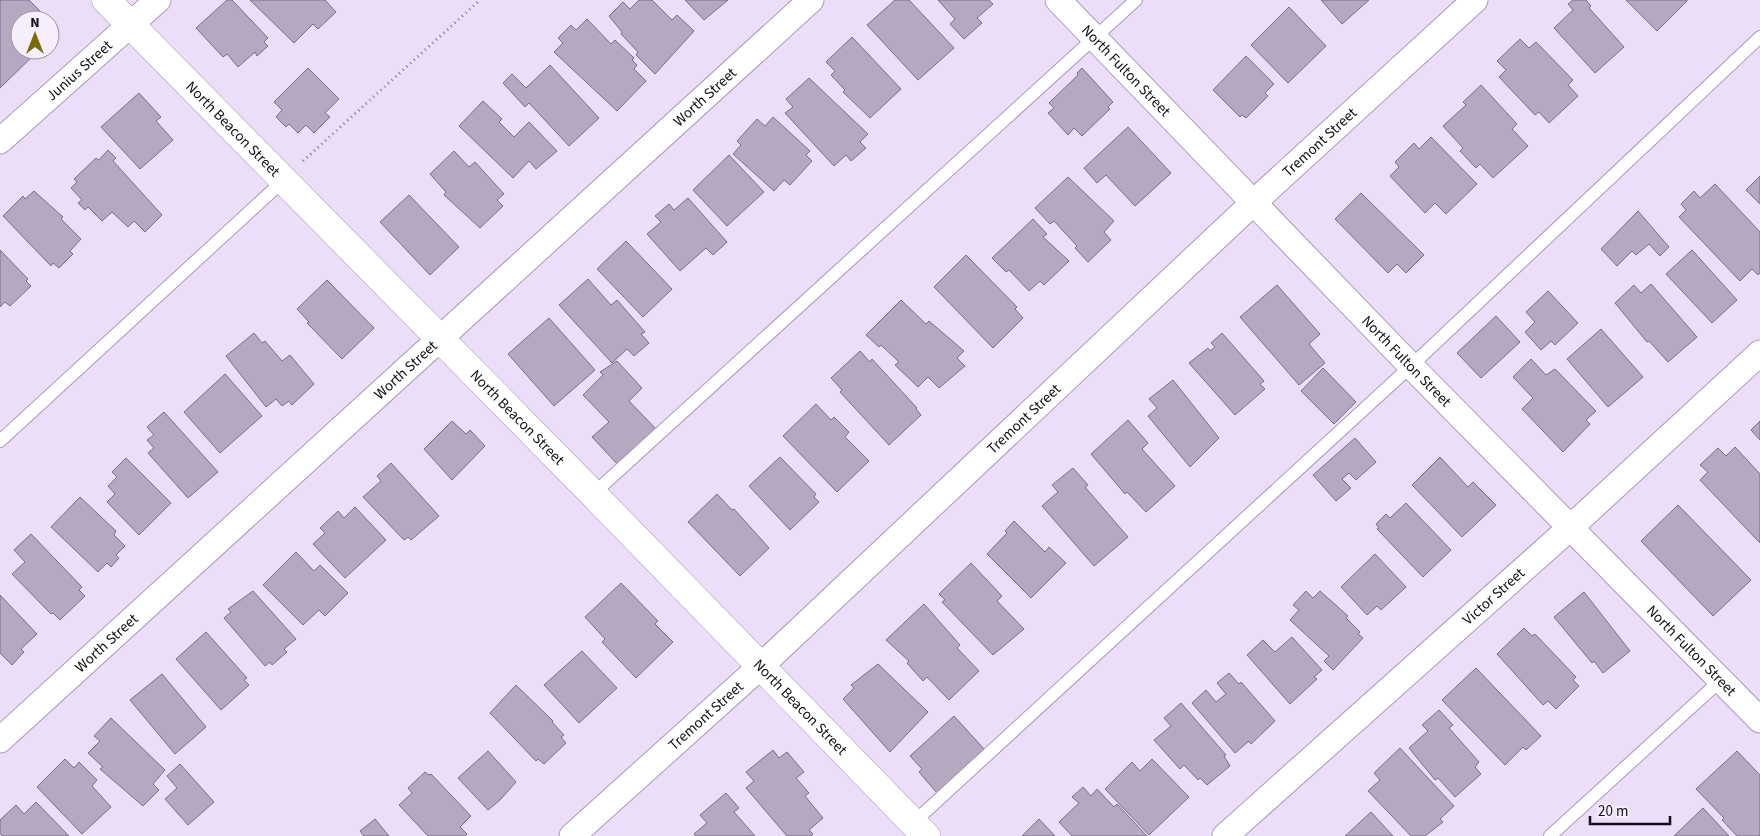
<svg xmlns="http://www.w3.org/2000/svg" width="1760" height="836" font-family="'Source Sans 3',sans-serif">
<rect width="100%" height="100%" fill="#ecddf8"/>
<!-- building -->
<path fill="#b6a8c1" stroke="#7a6d85" d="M0,0H29L49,20H20V50H39L0,88Z
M227,0H232L268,38L264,42L268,46L257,56L255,52L238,67L227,54L223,57L196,28Z
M250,0H325L336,12L318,29L313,24L294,43Z
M639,0H652L672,20L677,15L694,31L655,74L636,55L638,52L621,34L622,32L609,16L623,2L630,9Z
M685,0H728L704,20Z
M895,0H909L954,48L918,80L867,25Z
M938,0H989L993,4L977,18L982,23L964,39L950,24L955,19Z
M1321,0H1369L1342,24Z
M1573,0H1586L1591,6L1589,8L1624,47L1595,73L1554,28L1573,10L1568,4Z
M1626,0H1687V1L1657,31Z
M1289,7L1326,46L1288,83L1251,45Z
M587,19L611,44L615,40L634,58L632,60L637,65L634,69L646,81L617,111L554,52L563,43L558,38L571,25L576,30Z
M50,21L59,30L50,39Z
M852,37L901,89L870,118L843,92L845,90L831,75L835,71L826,62Z
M1520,39L1529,48L1536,42L1573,80L1568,85L1578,96L1549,123L1539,112L1535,115L1499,77L1506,70L1497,61Z
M1246,56L1274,84L1265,93L1268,96L1246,118L1242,115L1240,117L1213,90Z
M550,65L599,118L569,146L529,103L525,107L503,83L512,74L526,88Z
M308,68L339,99L325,113L330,117L314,133L306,125L298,133L289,124L286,127L276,117L282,110L274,102Z
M1082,68L1113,102L1108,107L1110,109L1082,136L1074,128L1068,135L1048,113L1054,108L1049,103L1078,75L1077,73Z
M809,78L868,134L860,142L866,148L851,161L846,155L834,166L785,113L793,107L786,99Z
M1481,85L1517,124L1512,129L1528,146L1493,178L1480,164L1476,168L1460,151L1463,148L1443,126L1466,105L1463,102Z
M139,93L161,117L156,121L173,140L140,169L101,127Z
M483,101L502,119L499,122L514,137L529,122L557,151L536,169L529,161L513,178L459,126Z
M773,117L810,151L806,155L812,161L790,185L784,180L774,191L733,154L741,145L737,141L757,119L765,126Z
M1128,127L1171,173L1135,206L1106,175L1097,183L1084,168Z
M1431,137L1477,184L1446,214L1435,203L1425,213L1390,176L1399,167L1395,162L1414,143L1419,149Z
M108,150L116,158L113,161L162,215L145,232L134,221L128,227L112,212L102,221L88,207L85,210L78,203L82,200L71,188L77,182L74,179L96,158L99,160Z
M454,151L469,167L475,162L504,194L497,200L503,206L480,228L444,195L446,192L430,174Z
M729,155L764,192L727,226L693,190Z
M1760,176V204L1746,190Z
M1068,177L1114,221L1104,232L1111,240L1088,262L1075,248L1077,246L1054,221L1050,224L1035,208Z
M1715,184L1760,232V273L1758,275L1752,269L1740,281L1679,217L1686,210L1681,204L1694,191L1700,198Z
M34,191L63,217L61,219L81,239L70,251L73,254L59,268L53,263L51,266L3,216L23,196L25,199Z
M1361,193L1424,255L1406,273L1397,264L1388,273L1335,219Z
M409,195L459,247L430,275L380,222Z
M688,198L727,242L713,255L706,248L680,271L647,234L661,222L655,216L669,204L674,210Z
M1638,211L1669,247L1660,256L1649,244L1636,255L1632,251L1617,266L1601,249Z
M1033,219L1047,234L1043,237L1069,261L1044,285L1040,281L1029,291L1009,270L1006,272L992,258Z
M626,241L672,289L643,317L597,269Z
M0,250L28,279L26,281L31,286L10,306L5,302L0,307Z
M1692,250L1737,300L1712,323L1666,274Z
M966,255L1017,307L1015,309L1023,318L993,348L934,287Z
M588,279L611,305L617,300L645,332L641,334L649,343L634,356L627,349L612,363L559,305Z
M327,280L374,328L342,359L307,323L309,322L297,309Z
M1651,284L1697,337L1668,362L1649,341L1647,342L1615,303L1634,285L1641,293Z
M1277,285L1320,334L1309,344L1325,363L1299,385L1240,317Z
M1548,291L1578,323L1555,345L1551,341L1541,350L1525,332L1535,322L1526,312Z
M901,300L926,324L929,321L964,351L957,358L965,366L939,388L928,377L918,387L895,365L899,362L881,345L879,347L866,335Z
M1496,316L1520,342L1481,378L1457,353Z
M549,318L595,370L554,406L508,354Z
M1601,329L1643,377L1608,407L1567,359Z
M254,333L262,343L265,341L282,361L290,355L314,384L292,405L289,401L282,406L276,399L266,407L226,356Z
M1222,333L1264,381L1260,384L1265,389L1235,415L1189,363L1208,348L1210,351L1215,347L1211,343Z
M860,351L870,362L872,359L917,408L916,409L921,415L889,445L840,392L842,390L831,378Z
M1531,359L1546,375L1555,369L1596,411L1586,420L1590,424L1563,452L1522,409L1533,398L1513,377Z
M617,361L642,388L629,401L657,430L619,466L592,437L609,422L583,395L603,375L600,372Z
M1323,368L1356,402L1334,424L1301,391Z
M225,374L262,416L220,453L184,412Z
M1173,380L1219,438L1190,467L1148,416L1157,408L1149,399Z
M816,404L831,420L834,417L849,432L845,437L869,461L837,492L783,436Z
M164,412L218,472L188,498L148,453L154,448L147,440L154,435L147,427Z
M1128,420L1148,443L1142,449L1175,486L1146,512L1127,492L1125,494L1091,454Z
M452,421L466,434L470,430L485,446L452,480L424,449Z
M1760,421V440L1751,430Z
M1355,438L1376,462L1356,480L1349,473L1342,479L1351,488L1336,501L1313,475Z
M1735,447L1760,474V543L1700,480L1708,472L1700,465L1718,448L1726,456Z
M780,457L816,494L814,497L819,502L790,530L749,486Z
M1440,457L1468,487L1473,482L1496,505L1462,537L1412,485Z
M126,458L171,503L139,535L107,502L115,494L108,486L117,477L112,472Z
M391,463L439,516L411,540L408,537L404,540L363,497L381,481L377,476Z
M1073,468L1088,485L1085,487L1128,537L1094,566L1042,506L1058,492L1052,485Z
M717,494L732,510L734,509L769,548L740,576L688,522Z
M80,497L116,531L114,535L125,546L116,555L119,558L111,567L107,563L98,572L51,527Z
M1406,503L1451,550L1423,577L1377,529L1379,528L1376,524L1386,514L1390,518Z
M1678,505L1751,580L1713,616L1641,541Z
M355,507L386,540L345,578L313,544L325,533L320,528L338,511L344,518Z
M1014,521L1045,552L1049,547L1066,563L1031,598L987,554L1007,533L1005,531Z
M31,534L82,587L79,590L85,596L60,620L53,613L51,614L12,574L25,562L14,550Z
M296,552L314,571L320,565L348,593L325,616L319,610L303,625L263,585Z
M1375,554L1406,587L1381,610L1377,606L1367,615L1341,587Z
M971,563L1002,596L997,601L1024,629L993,655L942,602L945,600L939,594Z
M621,583L658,621L655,624L673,642L636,678L602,642L605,639L585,617Z
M253,591L296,639L284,649L287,652L272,665L270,662L265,666L224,618L231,612L228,609Z
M1306,591L1313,598L1320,591L1348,616L1346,618L1360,632L1358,634L1363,638L1333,670L1324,661L1329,656L1290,620L1299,610L1293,605Z
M1584,592L1630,651L1603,673L1594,661L1592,663L1554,617Z
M0,595L37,634L21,649L24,652L12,665L0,653Z
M924,604L960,645L957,648L979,671L949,700L927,677L923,681L907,663L909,661L886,640Z
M1524,628L1532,636L1535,634L1576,677L1573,680L1579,686L1556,709L1548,701L1543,705L1497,654Z
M206,632L247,678L244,680L249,685L221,710L176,659Z
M1292,637L1322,670L1314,677L1317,679L1290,704L1247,655L1263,640L1275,652Z
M582,651L617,688L579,723L544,685Z
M878,664L928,712L890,752L843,699L854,688L851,685Z
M1476,668L1541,736L1526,750L1523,747L1505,765L1442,700Z
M1229,673L1239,684L1241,682L1275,721L1251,744L1249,741L1235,753L1192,703L1206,690L1216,702L1226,694L1217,683Z
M162,674L206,727L175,754L130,700Z
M516,685L553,721L552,722L564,735L561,737L566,743L544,764L538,759L536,761L490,713Z
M1181,703L1226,755L1224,756L1230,766L1207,785L1200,778L1198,780L1184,765L1180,769L1154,740L1171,726L1164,718Z
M1439,710L1453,725L1449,728L1479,762L1475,767L1481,774L1455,797L1438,778L1435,780L1409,748L1428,731L1422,725Z
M954,716L984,749L937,793L919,772L922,769L910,756Z
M111,718L165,770L153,784L159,790L143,806L100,769L103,767L88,753L100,741L94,736Z
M1400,748L1454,806L1440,819L1443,822L1425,836H1411L1368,791L1380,780L1374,773Z
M773,750L779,758L787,752L804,772L796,778L809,793L805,796L823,818L809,830L813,834L811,836H787L746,788L754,781L746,772Z
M488,751L516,782L500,800L488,810L458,778Z
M1737,751L1760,775V836H1737L1722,820L1724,818L1696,789Z
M65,759L74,768L79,762L97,780L92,786L111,807L82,834L37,787Z
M1152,759L1189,797L1149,835L1105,789L1132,762L1140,771Z
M180,764L214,802L188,825L165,799L177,788L167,776Z
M425,772L429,775L431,774L471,816L460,827L467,834L465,836H428L399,805L412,793L408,788Z
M1083,787L1091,796L1097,789L1114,807L1117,804L1147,836H1072L1059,822L1079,803L1072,797Z
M726,793L739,808L734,812L755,836H696L694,834L707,823L700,815Z
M36,802L69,836H2L0,833V820L16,805L24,814Z
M1703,808L1729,836H1674Z
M1371,812L1393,836H1345Z
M375,819L389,836H364L360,831Z
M1039,819L1055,836H1022Z"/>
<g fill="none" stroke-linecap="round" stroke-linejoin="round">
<!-- service casing -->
<g stroke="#a99ab4" stroke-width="14">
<path id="service" d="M0,441L284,180
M593,494L1136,0
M913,823L1411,366L1760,37
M1550,836L1721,680"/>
</g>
<!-- minor casing -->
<g stroke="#a99ab4" stroke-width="27">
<g id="minor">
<path id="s1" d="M1058,0L1411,366L1760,720"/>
<path id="s2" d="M0,141L158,0"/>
<path id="s3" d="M0,740L811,0"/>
<path id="s4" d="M572,836L761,666L1253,203L1475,0"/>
<path id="s5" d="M1225,836L1571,527L1760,353"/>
</g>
</g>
<!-- tertiary casing -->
<g stroke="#a99ab4" stroke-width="29">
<g id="tertiary">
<path id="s6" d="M106,0L593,494L926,836"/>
</g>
</g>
<!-- path -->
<path stroke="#847a8c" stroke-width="3" stroke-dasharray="1 4" stroke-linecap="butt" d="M303,161L480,0"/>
<!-- service -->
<use href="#service" stroke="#fff" stroke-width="12"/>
<!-- minor -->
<use href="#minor" stroke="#fff" stroke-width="25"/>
<!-- tertiary -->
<use href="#tertiary" stroke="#fff" stroke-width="28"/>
</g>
<g text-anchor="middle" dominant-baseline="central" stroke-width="4" stroke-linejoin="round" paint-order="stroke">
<!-- street labels -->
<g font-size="15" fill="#120d16" stroke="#f6edfd">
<text stroke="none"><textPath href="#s1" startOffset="98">North Fulton Street</textPath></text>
<text stroke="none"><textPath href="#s2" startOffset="106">Junius Street</textPath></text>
<text stroke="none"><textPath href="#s3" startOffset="954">Worth Street</textPath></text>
<text stroke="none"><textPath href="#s6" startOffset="181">North Beacon Street</textPath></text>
<text stroke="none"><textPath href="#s4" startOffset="1020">Tremont Street</textPath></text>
<text stroke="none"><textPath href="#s1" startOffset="502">North Fulton Street</textPath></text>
<text stroke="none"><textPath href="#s3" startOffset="549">Worth Street</textPath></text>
<text stroke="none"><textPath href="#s6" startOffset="586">North Beacon Street</textPath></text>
<text stroke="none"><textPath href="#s4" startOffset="615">Tremont Street</textPath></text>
<text stroke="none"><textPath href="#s5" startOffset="360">Victor Street</textPath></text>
<text stroke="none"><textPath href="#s3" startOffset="144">Worth Street</textPath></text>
<text stroke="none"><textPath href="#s1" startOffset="908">North Fulton Street</textPath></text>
<text stroke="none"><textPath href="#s6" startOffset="991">North Beacon Street</textPath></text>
<text stroke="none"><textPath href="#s4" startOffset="180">Tremont Street</textPath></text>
</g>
</g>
<!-- north arrow -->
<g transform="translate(35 35)"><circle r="24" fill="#f6edfd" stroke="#9b93a1"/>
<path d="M0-4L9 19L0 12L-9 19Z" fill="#796b05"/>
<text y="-8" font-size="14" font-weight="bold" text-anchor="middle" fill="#120d16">N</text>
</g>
<!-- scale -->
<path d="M1590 816v8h80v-8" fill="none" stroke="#120d16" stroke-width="2.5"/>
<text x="1598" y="816" font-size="15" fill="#120d16" stroke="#f6edfd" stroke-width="4" paint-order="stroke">20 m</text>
</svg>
